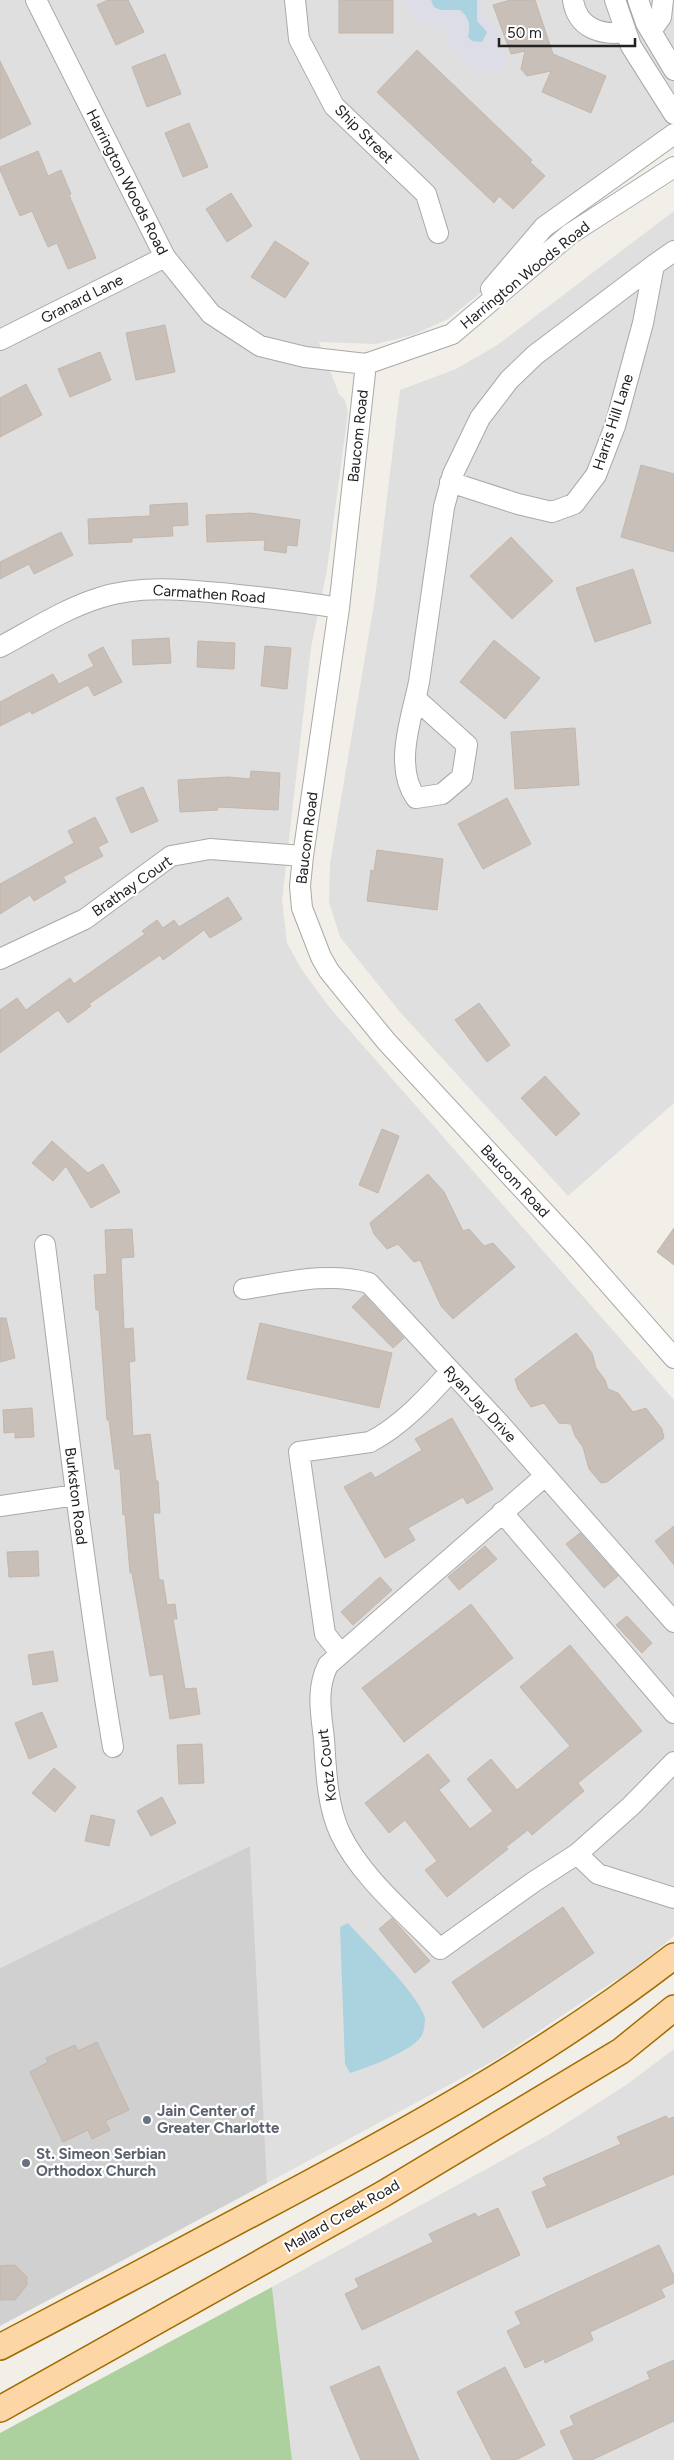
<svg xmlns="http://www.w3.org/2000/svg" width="674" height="2460" font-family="Figtree,sans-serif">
<rect width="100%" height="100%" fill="#f2efe9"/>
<!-- residential -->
<path fill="#e0dfdf" d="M0,0H674V131L533,234L478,295L448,319L413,335L376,344L319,342L339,394L345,400L348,412L327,570L311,648L282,900L287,943L302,970L330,1008L674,1400V1936L619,1981L617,1979L497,2059L267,2183L250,1846L0,1968Z
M674,211V1103L568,1196L400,1012L340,937L329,902L330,864L375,598L400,390L456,369L496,346Z
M674,2049V2460H292L272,2287L548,2135L626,2085Z"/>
<!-- religious -->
<path fill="#d0d0d0" d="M250,1846L267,2183L0,2326V1968Z"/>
<!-- forest -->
<path fill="#add19e" d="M272,2287L292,2460H0V2433Z"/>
<!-- plaza -->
<path fill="#dddde8" d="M405,0H431L441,10H460L467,16L469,31L487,32L477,21V0H481L479,11L491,21L508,57L503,69L495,73H486L466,64L447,45L446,33L443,27L422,24L413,18Z"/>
<!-- water -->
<path fill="#aad3df" d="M431,0H477V21L487,32L482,42L472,41L468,37C470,25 470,18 460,10H441L434,7Z
M348,1923C365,1942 420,1996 425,2018C425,2022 424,2030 423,2033C417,2050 366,2068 350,2073L345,2064L340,1927Z"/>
<!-- building -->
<path fill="#c7bfb8" stroke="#c4b6ab" d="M108,0H128L144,32L116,45L97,5Z
M339,0H393V33H339Z
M510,0H535L553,54L606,76L591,113L542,92L551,71L527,76L521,69L525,51L511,54L493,5Z
M417,50L532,160L530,162L545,176L513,209L499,196L494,203L377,92Z
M165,54L181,94L147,107L132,67Z
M0,61L31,124L0,139Z
M189,123L208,167L183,177L165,133Z
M38,151L48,176L61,170L71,194L69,195L96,258L68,269L57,243L48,247L32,211L20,216L0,170V167Z
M231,193L252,226L227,242L206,209Z
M275,241L309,263L285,298L251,277Z
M165,325L175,372L136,380L126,333Z
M100,352L111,380L70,397L58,369Z
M26,384L42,415L0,437V398Z
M641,465L674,474V552L621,537Z
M187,503L188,525L172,526L173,536L132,538V542L89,544L88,519L150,516V505Z
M251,513L300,520L297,546L287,545L286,553L264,550L265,540L207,542L206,515Z
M61,532L73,555L34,574L29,564L0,579V562Z
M511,537L553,581L512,619L470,576Z
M633,569L651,623L595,642L576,588Z
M169,638L171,663L133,665L132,640Z
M494,640L540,678L505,719L460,682Z
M198,641L235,643L234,669L197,667Z
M265,646L291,648L287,689L261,686Z
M103,647L122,682L94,696L88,685L32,714L30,711L0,726V702L53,674L59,684L94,666L88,655Z
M575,728L579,785L515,789L511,732Z
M251,771L280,773L278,810L217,807L218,810L180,812L178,780L228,777L250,779Z
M143,787L158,821L131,833L116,798Z
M507,798L531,844L483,869L458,824Z
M95,817L108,842L98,847L103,856L63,877L66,882L34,901L30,895L0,914V884L74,843L68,831Z
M377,850L443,859L437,910L367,901L371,870L374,871Z
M228,897L242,919L210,938L204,930L163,960L160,955L89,1004L91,1006L68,1023L58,1010L0,1053V1010L17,998L26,1010L70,978L74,984L145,934L142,931L157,920L163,928L174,920L179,927Z
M479,1003L510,1045L487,1062L455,1020Z
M545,1076L580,1114L556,1136L521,1098Z
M382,1129L399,1136L378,1193L359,1185Z
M52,1141L88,1173L103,1164L120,1192L91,1208L66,1166L53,1181L32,1163Z
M428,1174L444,1192L463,1231L469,1229L484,1246L493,1243L515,1267L453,1319L441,1306L420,1260L414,1262L398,1244L387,1249L374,1234L370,1223Z
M674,1228V1265L657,1252Z
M132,1229L134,1257L121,1258L124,1329L133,1328L135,1361L129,1362L133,1436L150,1434L156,1481H158L160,1513H153L159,1580H163L167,1605L175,1604L177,1619H173L185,1689L196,1688L200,1714L170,1719L163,1674L150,1676L132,1573H130L125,1514L123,1515L120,1469H115L109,1420H107L99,1310H96L94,1275L107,1274L105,1230Z
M364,1295L404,1338L393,1348L352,1307Z
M0,1318H6L15,1358L0,1362Z
M260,1323L392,1353L379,1408L247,1379Z
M576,1333L592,1353L596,1368L605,1380L608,1389L618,1393L633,1412L646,1408L662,1429L664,1438L607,1482L601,1483L589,1469L583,1447L575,1436L571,1424L559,1423L544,1403L531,1407L518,1389L515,1379Z
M32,1408L34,1437L15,1438V1432L4,1433L3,1410Z
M452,1418L493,1489L467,1504L463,1497L408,1528L415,1540L385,1558L344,1487L371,1472L375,1478L422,1450L415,1439Z
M674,1526V1565L655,1541Z
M580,1533L618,1576L604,1588L566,1544Z
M485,1546L497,1559L459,1590L448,1577Z
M38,1551L39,1576L9,1577L7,1552Z
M380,1577L392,1590L353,1625L341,1612Z
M471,1604L513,1658L404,1742L362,1688Z
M627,1616L652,1643L642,1653L616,1625Z
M570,1645L642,1731L578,1783L584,1791L532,1835L528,1830L506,1847L508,1849L447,1897L425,1870L437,1861L405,1820L389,1833L365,1803L428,1754L450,1781L439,1790L470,1829L493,1811L467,1779L491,1759L517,1790L570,1746L520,1687Z
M53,1651L58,1681L33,1685L28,1655Z
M42,1712L57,1747L29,1759L15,1723Z
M202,1744L204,1783L179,1784L177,1745Z
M54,1768L76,1787L55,1812L32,1793Z
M162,1797L176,1823L151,1836L137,1811Z
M91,1815L115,1820L109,1846L85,1841Z
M563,1907L594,1953L483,2028L452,1982Z
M392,1918L430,1961L415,1973L379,1929Z
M97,2042L129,2110L105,2121L110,2130L92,2139L88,2130L63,2142L30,2072L48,2062L46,2058L75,2045L78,2051Z
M666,2116L668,2119L674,2117V2174L547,2228L532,2192L547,2186L543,2178L621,2144L617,2137Z
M498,2208L520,2255L362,2330L345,2294L359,2287L355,2279L433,2242L429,2234L475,2213L478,2217Z
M659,2245L674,2276V2283L661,2289L665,2297L590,2332L593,2340L545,2363L544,2359L525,2368L507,2331L521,2324L515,2312Z
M15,2265L27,2277V2285L15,2300H0V2266Z
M674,2360V2421L592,2460H574L560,2431L574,2425L570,2416L650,2379L647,2372Z
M379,2366L419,2460H361L330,2387Z
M505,2367L545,2445L516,2460H492L457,2392Z"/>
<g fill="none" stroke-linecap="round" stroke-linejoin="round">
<!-- minor casing -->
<g stroke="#a9a9a9" stroke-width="22">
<path id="minor" d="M36,0L165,257L211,314L260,346L305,357L366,364L452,334L570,234L674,167
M295,0L299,39L334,106L426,194L438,233
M573,0C577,28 601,36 626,32
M615,0L631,46L674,114
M638,0L646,23L674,70
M651,31L661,17L663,0
M491,289L544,227L674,134
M0,340L165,257
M366,364L339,608L303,856L300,886L302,908L321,957L329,971L386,1041L581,1252L674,1358
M450,482L518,504L552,512L574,504L596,475L615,426L643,323L654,265L674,251
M0,647C32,630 64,609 99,598C141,584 187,590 230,594C267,598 303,602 339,608
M416,699L467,745L462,777L442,794L416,798C393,766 412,717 419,682L444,507L453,474L480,418L509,380L535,355L654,265
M0,959L85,919L171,856L210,849L303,856
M45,1245C66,1412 85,1581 113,1747
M244,1289C284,1283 329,1271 369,1283L500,1424L674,1622
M545,1476L328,1665C316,1689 321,1713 324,1739C326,1770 327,1805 340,1833C360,1876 407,1915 440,1949L535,1881L577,1854L631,1806L674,1762
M0,1506L76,1495
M502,1512L674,1713
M341,1654L325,1634L299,1452L370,1442C401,1426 427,1398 450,1372
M577,1854L598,1874L674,1898"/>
</g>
<!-- major casing -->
<g stroke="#a06b00" stroke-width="28">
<path id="major" d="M0,2347C101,2294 201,2241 302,2187C431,2118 558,2046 674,1956
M0,2409L383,2194L621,2051L674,2008"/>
</g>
<!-- minor -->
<use href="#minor" stroke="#fff" stroke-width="20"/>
<!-- major -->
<use href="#major" stroke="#fcd6a4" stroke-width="25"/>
</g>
<!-- markers -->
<g fill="#6b7280" stroke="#fff" stroke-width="2">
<circle cx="147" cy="2120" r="5"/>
<circle cx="26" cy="2163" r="5"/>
</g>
<g text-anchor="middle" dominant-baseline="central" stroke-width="4.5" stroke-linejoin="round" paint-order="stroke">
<!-- street labels -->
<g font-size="15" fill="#222" stroke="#fff">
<text transform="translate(364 134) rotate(45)">Ship Street</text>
<text transform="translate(127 182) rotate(63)">Harrington Woods Road</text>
<text transform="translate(525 275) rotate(-39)">Harrington Woods Road</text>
<text transform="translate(82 299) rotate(-27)">Granard Lane</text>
<text transform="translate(613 422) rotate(-72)">Harris Hill Lane</text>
<text transform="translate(358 436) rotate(-84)">Baucom Road</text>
<text transform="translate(209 594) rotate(4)">Carmathen Road</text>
<text transform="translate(307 838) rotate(-83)">Baucom Road</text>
<text transform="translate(132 886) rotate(-35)">Brathay Court</text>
<text transform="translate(515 1181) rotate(47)">Baucom Road</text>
<text transform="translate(480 1404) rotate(47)">Ryan Jay Drive</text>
<text transform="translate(76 1496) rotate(83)">Burkston Road</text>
<text transform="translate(327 1765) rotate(-97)">Kotz Court</text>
<text transform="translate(342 2216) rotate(-30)">Mallard Creek Road</text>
</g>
<!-- worship labels -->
<g font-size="15" font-weight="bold" fill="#5b616d" stroke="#fff" text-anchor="start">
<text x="157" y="2111">Jain Center of<tspan x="157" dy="17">Greater Charlotte</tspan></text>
<text x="36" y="2154">St. Simeon Serbian<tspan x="36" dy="17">Orthodox Church</tspan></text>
</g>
</g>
<!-- scale -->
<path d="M499 38v8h136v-8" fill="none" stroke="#222222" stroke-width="2.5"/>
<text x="507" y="38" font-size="15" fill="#222222" stroke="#ffffff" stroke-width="4" paint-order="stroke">50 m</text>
</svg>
